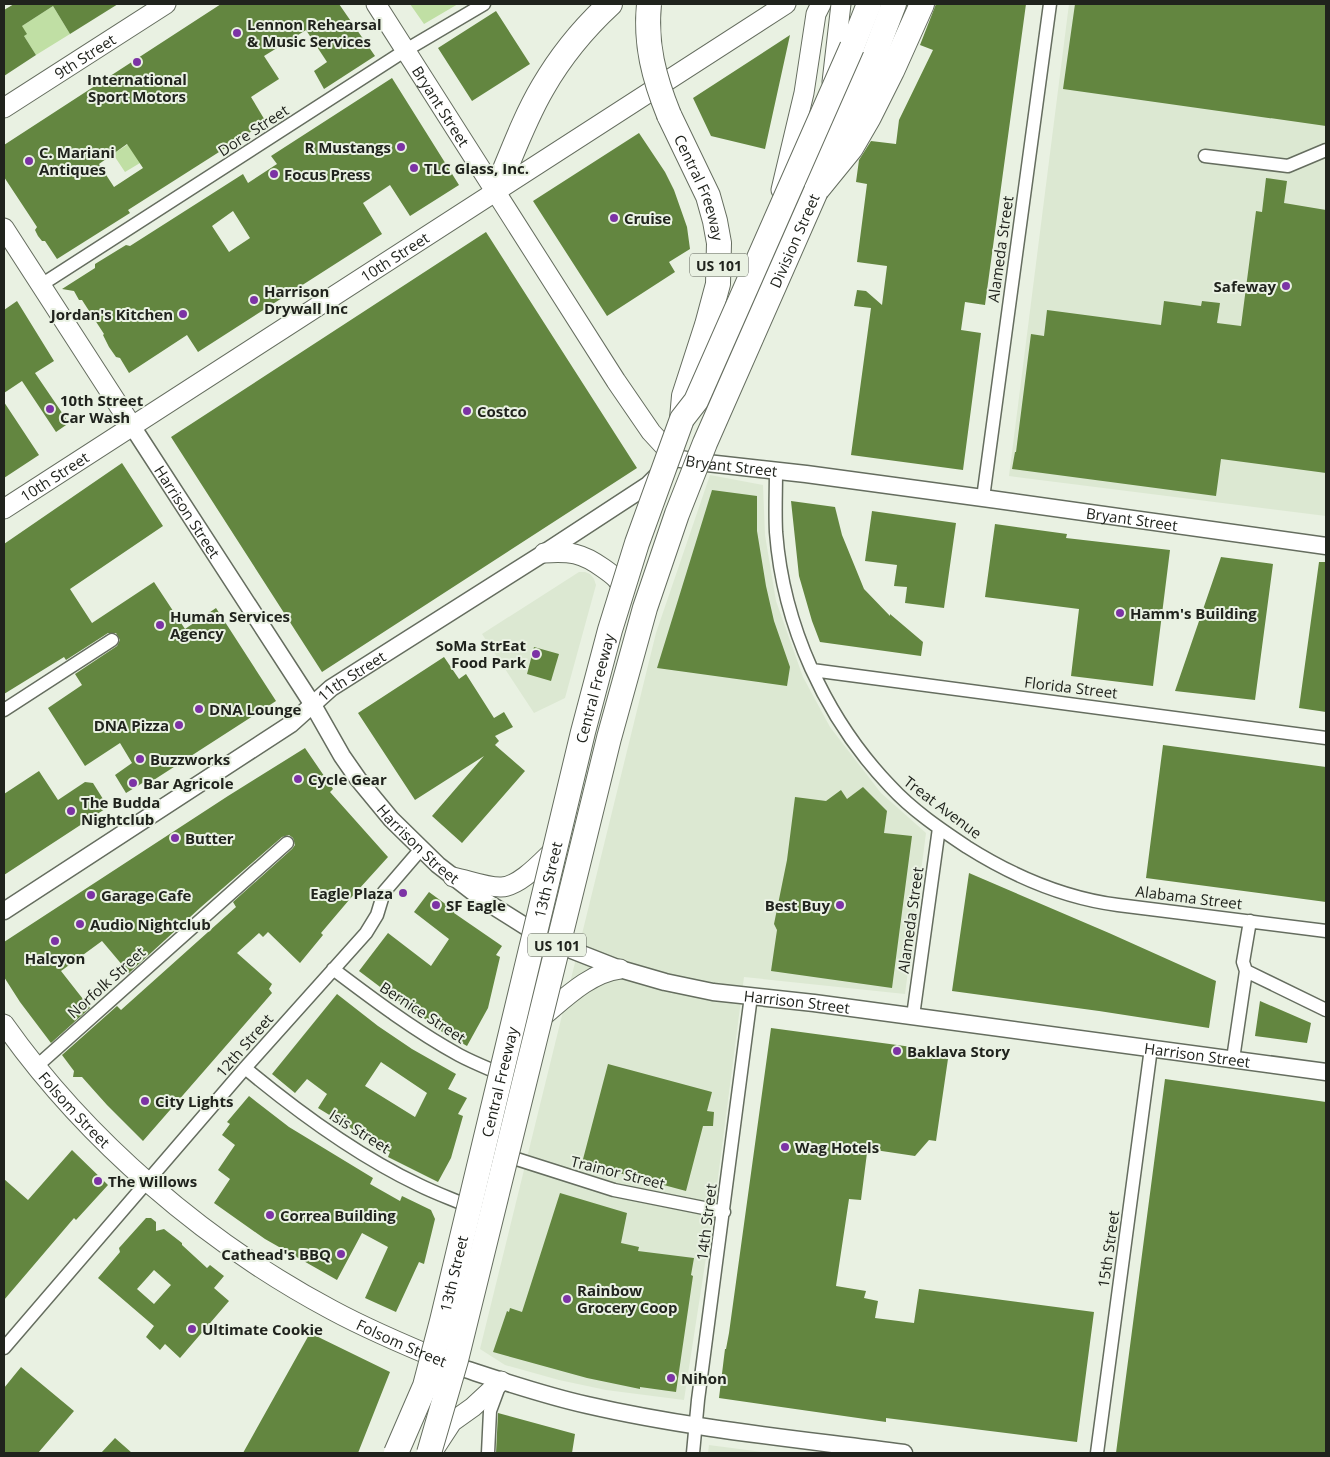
<svg xmlns="http://www.w3.org/2000/svg" width="1330" height="1457" font-family="'Open Sans',sans-serif">
<rect width="100%" height="100%" fill="#e9f1e2"/>
<!-- built -->
<path fill="#dce8d2" d="M1069,4H1326V516L1009,476Z
M710,475L763,485L765,535L776,601L803,677L830,727L881,793L926,833L905,994L744,977L716,1193L684,1400L606,1390L559,1380L505,1365L480,1349L656,633Z
M579,572H585L590,574L594,579L596,585L565,698L534,713L482,634Z
M709,1445L769,1453H708Z"/>
<!-- green -->
<path fill="#c0dfa4" d="M410,4H458L424,24Z
M53,6L70,34L36,55L24,36L22,26Z
M147,132L140,163L125,172L113,154Z"/>
<!-- building -->
<path fill="#638640" fill-rule="evenodd" d="M14,4H118L70,34L53,6L22,26L27,34L24,36L36,55L4,76V10Z
M221,4H339L375,56L324,89L314,71L327,62L306,30L264,56L279,79L251,97L266,122L128,210L130,213L57,259L45,241H42L38,236L35,230L37,227L4,177V145ZM127,144L143,168L114,187L99,164Z
M936,4H1026L985,305L965,302L961,330L981,333L963,470L851,455L871,308L854,306L857,290L866,291L882,305L887,266L857,262L867,184L856,182L859,160L871,141L896,144L899,120L933,50L920,45Z
M1075,4H1326V126L1063,89Z
M496,11L530,64L472,101L438,48Z
M790,35L765,149L711,136L693,98Z
M392,78L459,185L410,216L390,185L363,203L382,234L198,352L187,335L129,373L120,358L116,357L109,347L103,335L104,334L82,300H79L74,291L62,289L95,268V264L126,245L130,246L243,174L248,183L277,164L271,156ZM233,211L250,238L229,252L212,226Z
M639,133L665,172L674,190L687,227L690,249L669,262L675,272L607,316L533,201Z
M1266,178L1287,181L1284,203L1326,210V473L1221,459L1216,496L1012,469L1015,452H1016L1031,334L1044,336L1047,310L1161,325L1164,301L1201,306L1202,301L1220,303L1217,323L1241,326L1256,211L1262,212Z
M486,232L637,468L322,672L171,437Z
M17,301L54,361L35,373L69,423L56,432L22,381L4,393V310Z
M4,402L39,455L4,478Z
M122,463L163,526L70,589L92,623L154,582L185,629L216,608L276,701L146,785L144,782L126,793L115,775L132,763L120,743L85,766L48,708L82,685L75,674L117,646L120,640L116,633H108L66,660L64,657L4,694V544Z
M712,490L757,496V531L766,586L774,621L790,667L787,686L657,668Z
M791,501L835,507L842,535L864,589L890,616V614L923,642L921,656L820,642L812,621L799,576Z
M872,511L956,523L944,608L905,603L907,587L894,586L897,565L865,561Z
M995,524L1067,534L1066,538L1170,550L1153,686L1071,676L1079,609L985,597Z
M1221,557L1273,564L1255,700L1175,691Z
M1319,562H1326V712L1299,708Z
M534,647L559,654L551,681L527,674Z
M444,657L459,679L466,674L494,718L504,712L513,727L495,736L499,741L495,745L525,771L462,843L432,816L484,756L415,800L358,713Z
M1163,745L1326,767V902L1146,878Z
M305,748L333,789L330,792L388,857L349,900L321,933L323,935L300,963L268,932L263,937L259,933L237,953L272,984L269,989L272,993L143,1141L107,1105L82,1077H73L74,1071L62,1055L117,1006L121,1010L236,907L233,902L292,849L295,845L293,838L289,835L282,837L201,907L129,973L102,941L61,971L90,1008L51,1043L20,1002L4,977V942L228,796Z
M39,771L58,800L85,782L93,783L108,807L4,875V794Z
M863,787L887,811L884,833L912,836L892,988L771,971L777,930L774,924L787,860L795,797L826,801L841,790L847,799Z
M969,873L1109,933L1216,981L1209,1028L1099,1011L952,991Z
M429,892L455,911L454,913L502,946L496,955L500,957L488,1008L467,1046L439,1030L440,1029L400,1002L359,971L388,933L431,966L449,939L414,912Z
M337,994L378,1026L412,1049L456,1074L448,1089L467,1098L458,1114L463,1116L451,1158L438,1182L388,1157L390,1152L318,1108L327,1094L307,1079L295,1093L272,1074ZM381,1062L427,1093L415,1117L365,1086Z
M1260,1001L1311,1023L1307,1043L1255,1036Z
M771,1028L949,1052L936,1141L929,1140L915,1156L875,1150L874,1154L867,1153L861,1200L849,1199L836,1286L866,1291L864,1298L878,1301L875,1318L914,1323L919,1289L1094,1312L1077,1442L886,1418V1422L719,1398L725,1349H726L729,1333Z
M608,1064L712,1092L707,1111L714,1112L713,1126H703L686,1191L582,1163Z
M1165,1079L1326,1102V1453H1116Z
M249,1096L289,1127L373,1178L370,1184L400,1201L402,1196L431,1210L435,1219L424,1264L419,1262L396,1312L365,1298L388,1247L362,1233L337,1280L265,1239L214,1203L230,1179L218,1170L235,1145L222,1135L230,1124L227,1122Z
M72,1150L108,1185L76,1220L74,1218L4,1300V1179L28,1200Z
M560,1193L627,1213L621,1243L639,1247L638,1251L694,1258L691,1275L693,1276L676,1392L640,1387V1389L587,1378L493,1352L507,1311L509,1312L510,1308L522,1312Z
M146,1218H151L156,1222V1231L164,1229L182,1243V1245L207,1268L210,1265L224,1276L214,1288L229,1301L180,1358L165,1344L160,1350L146,1337L154,1326L98,1278L120,1252L119,1248ZM154,1270L171,1285L154,1304L137,1289Z
M310,1333L390,1372L358,1453H243Z
M21,1367L74,1411L38,1453H4V1388Z
M498,1413L575,1434L572,1453H496Z
M115,1438L132,1453H101Z"/>
<g fill="none" stroke-linecap="round" stroke-linejoin="round">
<!-- minor casing -->
<g stroke="#656d5f" stroke-width="15">
<path id="minor" d="M1205,156L1288,166L1326,150
M41,285L406,50L484,4
M776,471C776,491 775,511 776,532C783,625 825,718 890,786C912,810 940,829 967,847C1013,876 1064,898 1118,905L1326,931
M983,498L1050,4
M812,670L1326,738
M4,710L112,640
M333,969C374,1000 414,1030 459,1055C472,1062 487,1068 501,1074
M1246,971L1326,1010
M913,1016L939,828
M1233,1059L1246,971L1243,962L1250,921
M37,1066L287,843
M245,1068C298,1112 356,1155 419,1185C435,1193 452,1199 468,1206
M507,1156L614,1190L724,1212
M4,1348L245,1068L366,933L377,915L384,892L421,849
M488,1453L490,1411L500,1384
M693,1453L698,1400L751,996
M1097,1453L1151,1048"/>
</g>
<!-- tertiary casing -->
<g stroke="#656d5f" stroke-width="19">
<g id="tertiary">
<path id="s1" d="M132,426L313,705L342,756L358,779L391,819L438,865L482,899L536,933L569,949L620,969L665,982L713,992L814,1003L1326,1072"/>
<path id="s2" d="M4,911L291,724L331,688L544,553L648,485L675,458L698,462L806,474L983,498L1326,546"/>
<path d="M456,1366C499,1380 542,1395 587,1405C691,1429 799,1439 904,1453"/>
</g>
</g>
<!-- secondary casing -->
<g stroke="#656d5f" stroke-width="21">
<g id="secondary">
<path id="s3" d="M376,4L616,381L651,432L675,458"/>
<path d="M832,82L841,4"/>
<path id="s4" d="M4,108L166,4"/>
<path d="M781,190L804,93L816,14L821,4"/>
<path d="M805,201L818,156L824,126"/>
<path d="M4,228L132,426"/>
<path id="s5" d="M4,509L786,4"/>
<path d="M544,553C570,551 582,553 603,568C613,575 620,580 624,591"/>
<path d="M453,877C468,880 485,887 500,887C519,888 544,859 557,847"/>
<path d="M541,1018C564,999 589,973 620,969"/>
<path id="s6" d="M4,1024C86,1140 206,1243 332,1310C369,1330 407,1346 446,1362"/>
<path d="M435,1448L452,1422L473,1407L501,1381"/>
</g>
</g>
<!-- motorway casing -->
<g stroke="#656d5f" stroke-width="26">
<g id="motorway">
<path d="M852,47L869,4"/>
<path id="s7" d="M669,115L708,196L715,221L719,243L718,284L707,325L684,396L682,419"/>
<path d="M830,157L874,56L894,4"/>
<path d="M496,191C511,156 524,119 543,87C561,56 584,28 610,4"/>
<path d="M816,191L851,148L869,117L892,71L922,4"/>
</g>
</g>
<!-- minor -->
<use href="#minor" stroke="#fff" stroke-width="12"/>
<!-- tertiary -->
<use href="#tertiary" stroke="#fff" stroke-width="16"/>
<!-- secondary -->
<use href="#secondary" stroke="#fff" stroke-width="19"/>
<!-- motorway -->
<use href="#motorway" stroke="#fff" stroke-width="24"/>
<!-- motorway-bridge casing -->
<g stroke="#656d5f" stroke-width="26" stroke-linecap="butt">
<g id="motorway-bridge">
<path d="M649,4C645,44 654,78 669,115"/>
<path id="s8" d="M396,1453L425,1386L442,1321L583,732L610,630L637,543L682,419L696,401L852,47"/>
<path id="s9" d="M429,1453L456,1360L609,738L645,608L677,514L705,443L816,191"/>
</g>
</g>
<!-- motorway-bridge -->
<use href="#motorway-bridge" stroke="#fff" stroke-width="24"/>
</g>
<!-- markers -->
<g fill="#7c33a5" stroke="#e9f1e2" stroke-width="2">
<circle cx="237" cy="33" r="5"/>
<circle cx="137" cy="62" r="5"/>
<circle cx="401" cy="147" r="5"/>
<circle cx="29" cy="161" r="5"/>
<circle cx="414" cy="168" r="5"/>
<circle cx="274" cy="174" r="5"/>
<circle cx="614" cy="218" r="5"/>
<circle cx="1286" cy="286" r="5"/>
<circle cx="254" cy="300" r="5"/>
<circle cx="183" cy="314" r="5"/>
<circle cx="50" cy="409" r="5"/>
<circle cx="467" cy="411" r="5"/>
<circle cx="1120" cy="613" r="5"/>
<circle cx="160" cy="625" r="5"/>
<circle cx="536" cy="654" r="5"/>
<circle cx="199" cy="709" r="5"/>
<circle cx="179" cy="725" r="5"/>
<circle cx="140" cy="759" r="5"/>
<circle cx="298" cy="779" r="5"/>
<circle cx="133" cy="783" r="5"/>
<circle cx="71" cy="811" r="5"/>
<circle cx="175" cy="838" r="5"/>
<circle cx="403" cy="893" r="5"/>
<circle cx="91" cy="895" r="5"/>
<circle cx="436" cy="905" r="5"/>
<circle cx="840" cy="905" r="5"/>
<circle cx="80" cy="924" r="5"/>
<circle cx="55" cy="941" r="5"/>
<circle cx="897" cy="1051" r="5"/>
<circle cx="145" cy="1101" r="5"/>
<circle cx="785" cy="1147" r="5"/>
<circle cx="98" cy="1181" r="5"/>
<circle cx="270" cy="1215" r="5"/>
<circle cx="341" cy="1254" r="5"/>
<circle cx="567" cy="1299" r="5"/>
<circle cx="192" cy="1329" r="5"/>
<circle cx="671" cy="1378" r="5"/>
</g>
<g text-anchor="middle" dominant-baseline="central" stroke-width="4" stroke-linejoin="round" paint-order="stroke">
<!-- shield labels -->
<g fill="#e9f1e2" stroke="#5c6158" stroke-width="1">
<rect x="690" y="253.5" width="58" height="23" rx="4"/>
<rect x="528" y="933.5" width="58" height="23" rx="4"/>
</g>
<g font-size="14" font-weight="bold" fill="#20231d">
<text x="719" y="265">US 101</text>
<text x="557" y="945">US 101</text>
</g>
<!-- poi labels -->
<g font-size="15" font-weight="bold" fill="#20231d" stroke="#e9f1e2" text-anchor="start">
<text x="247" y="24">Lennon Rehearsal<tspan x="247" dy="17">&amp; Music Services</tspan></text>
<text x="137" y="79" text-anchor="middle">International<tspan x="137" dy="17">Sport Motors</tspan></text>
<text x="391" y="147" text-anchor="end">R Mustangs</text>
<text x="39" y="152">C. Mariani<tspan x="39" dy="17">Antiques</tspan></text>
<text x="424" y="168">TLC Glass, Inc.</text>
<text x="284" y="174">Focus Press</text>
<text x="624" y="218">Cruise</text>
<text x="1276" y="286" text-anchor="end">Safeway</text>
<text x="264" y="291">Harrison<tspan x="264" dy="17">Drywall Inc</tspan></text>
<text x="173" y="314" text-anchor="end">Jordan's Kitchen</text>
<text x="60" y="400">10th Street<tspan x="60" dy="17">Car Wash</tspan></text>
<text x="477" y="411">Costco</text>
<text x="1130" y="613">Hamm's Building</text>
<text x="170" y="616">Human Services<tspan x="170" dy="17">Agency</tspan></text>
<text x="526" y="645" text-anchor="end">SoMa StrEat<tspan x="526" dy="17">Food Park</tspan></text>
<text x="209" y="709">DNA Lounge</text>
<text x="169" y="725" text-anchor="end">DNA Pizza</text>
<text x="150" y="759">Buzzworks</text>
<text x="308" y="779">Cycle Gear</text>
<text x="143" y="783">Bar Agricole</text>
<text x="81" y="802">The Budda<tspan x="81" dy="17">Nightclub</tspan></text>
<text x="185" y="838">Butter</text>
<text x="393" y="893" text-anchor="end">Eagle Plaza</text>
<text x="101" y="895">Garage Cafe</text>
<text x="446" y="905">SF Eagle</text>
<text x="830" y="905" text-anchor="end">Best Buy</text>
<text x="90" y="924">Audio Nightclub</text>
<text x="55" y="958" text-anchor="middle">Halcyon</text>
<text x="907" y="1051">Baklava Story</text>
<text x="155" y="1101">City Lights</text>
<text x="795" y="1147">Wag Hotels</text>
<text x="108" y="1181">The Willows</text>
<text x="280" y="1215">Correa Building</text>
<text x="331" y="1254" text-anchor="end">Cathead's BBQ</text>
<text x="577" y="1290">Rainbow<tspan x="577" dy="17">Grocery Coop</tspan></text>
<text x="202" y="1329">Ultimate Cookie</text>
<text x="681" y="1378">Nihon</text>
</g>
<!-- street labels -->
<g font-size="15" fill="#20231d" stroke="#e9f1e2">
<text stroke="none"><textPath href="#s4" startOffset="96">9th Street</textPath></text>
<text stroke="none"><textPath href="#s3" startOffset="121">Bryant Street</textPath></text>
<text transform="translate(253 130) rotate(-33)">Dore Street</text>
<text stroke="none"><textPath href="#s7" startOffset="79">Central Freeway</textPath></text>
<text stroke="none"><textPath href="#s9" startOffset="1269">Division Street</textPath></text>
<text transform="translate(1000 249) rotate(-82)">Alameda Street</text>
<text stroke="none"><textPath href="#s5" startOffset="465">10th Street</textPath></text>
<text stroke="none"><textPath href="#s2" startOffset="868">Bryant Street</textPath></text>
<text stroke="none"><textPath href="#s5" startOffset="60">10th Street</textPath></text>
<text stroke="none"><textPath href="#s1" startOffset="102">Harrison Street</textPath></text>
<text stroke="none"><textPath href="#s2" startOffset="1272">Bryant Street</textPath></text>
<text stroke="none"><textPath href="#s2" startOffset="420">11th Street</textPath></text>
<text transform="translate(1071 687) rotate(7)">Florida Street</text>
<text stroke="none"><textPath href="#s8" startOffset="791">Central Freeway</textPath></text>
<text transform="translate(943 807) rotate(37)">Treat Avenue</text>
<text stroke="none"><textPath href="#s1" startOffset="508">Harrison Street</textPath></text>
<text stroke="none"><textPath href="#s8" startOffset="594">13th Street</textPath></text>
<text transform="translate(1189 897) rotate(7)">Alabama Street</text>
<text transform="translate(910 920) rotate(-82)">Alameda Street</text>
<text transform="translate(106 982) rotate(-42)">Norfolk Street</text>
<text stroke="none"><textPath href="#s1" startOffset="928">Harrison Street</textPath></text>
<text transform="translate(423 1012) rotate(33)">Bernice Street</text>
<text transform="translate(244 1045) rotate(-49)">12th Street</text>
<text stroke="none"><textPath href="#s1" startOffset="1332">Harrison Street</textPath></text>
<text stroke="none"><textPath href="#s8" startOffset="386">Central Freeway</textPath></text>
<text stroke="none"><textPath href="#s6" startOffset="111">Folsom Street</textPath></text>
<text transform="translate(360 1131) rotate(32)">Isis Street</text>
<text transform="translate(618 1172) rotate(14)">Trainor Street</text>
<text transform="translate(706 1222) rotate(-83)">14th Street</text>
<text transform="translate(1108 1249) rotate(-82)">15th Street</text>
<text stroke="none"><textPath href="#s8" startOffset="189">13th Street</textPath></text>
<text stroke="none"><textPath href="#s6" startOffset="516">Folsom Street</textPath></text>
</g>
</g>
<!-- border -->
<rect width="1330" height="1457" fill="none" stroke="#20231d" stroke-width="10"/>
</svg>
